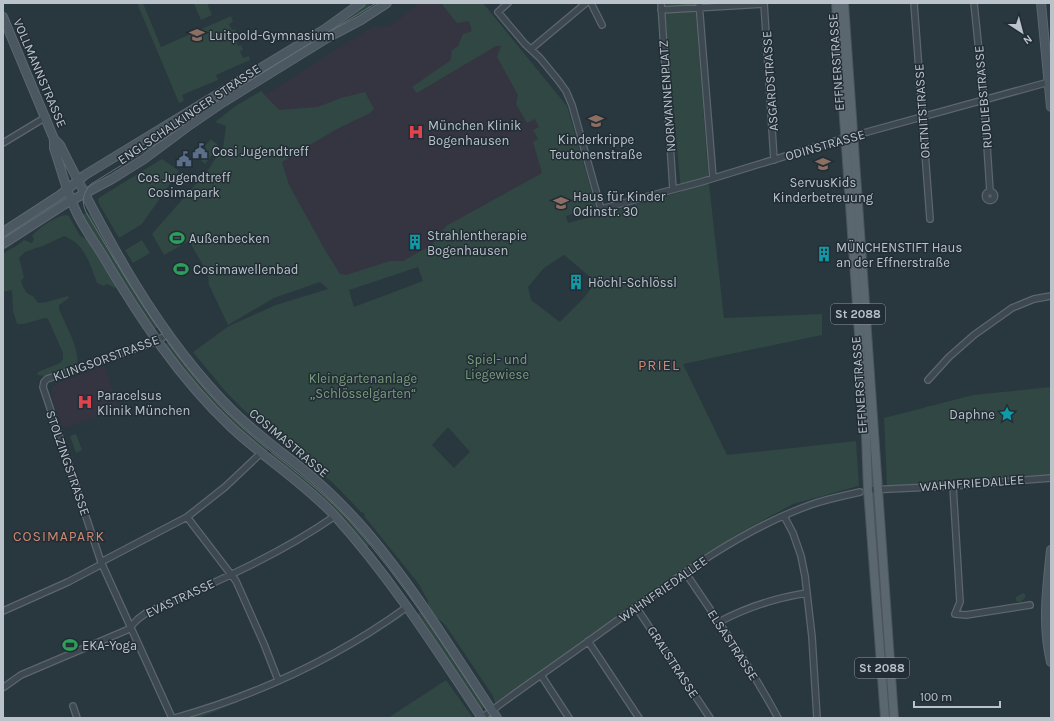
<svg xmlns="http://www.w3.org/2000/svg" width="1054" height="721" font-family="Karla,sans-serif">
<rect width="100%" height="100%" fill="#29373f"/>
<!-- medical -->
<path fill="#343541" d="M420,3H479L563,108L556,175L492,239L335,282L290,201L260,98L372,27L390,26Z
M105,366L119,408L63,429L51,395L53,386L58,383Z"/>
<!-- green -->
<path fill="#314743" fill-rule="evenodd" d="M137,3H143L161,47L231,16L233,22L229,24L232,30L235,29L236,33L234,34L238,46L241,45L243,50L240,51L243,58L249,56L250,60L216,75L218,80L182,95L184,101L179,103Z
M196,3H207L212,15L201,20L194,4Z
M365,3H369L373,10L195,119L191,114L168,130V129Z
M441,3H483L567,106L596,207L566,216L568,223L681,192L664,3H695L709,184L724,318L822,314V335L683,364L727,455L856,441L859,486L793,504L734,536L502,700L495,703L493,696L446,626C440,619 434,617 428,612V601L418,583L364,516L365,515L364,513L361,512L333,483L244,410L225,391L193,352L229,326L276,305L328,289L320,282L274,298L228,325L209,285L208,274L189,241L164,255L152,234L208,170L223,147L226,126L215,122L237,105L261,91L279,110L318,107L341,98L365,92L374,109L370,113L335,130L282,162L289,185L325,250L340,274L346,275L390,261H403L433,244L446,226L542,173L533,142L538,139L533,130L539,127L535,119L527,123L516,104L518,95L497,57L501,46H496L417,93L412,87L451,60L452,50L458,46L463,34L472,31L469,21L457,23ZM564,255L596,282L582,300L560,322L531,300L528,287L544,268ZM418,267L423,281L354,307L349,290ZM448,427L470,452L454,468L432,445Z
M211,139L219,146L205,164L196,156Z
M162,159L179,171L142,224L119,238L99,204L98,199L100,197Z
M87,212L89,215L90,214L119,262L160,325L153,330L111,263L112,262L108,257H107L81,216Z
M66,215L69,216L79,234L82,237L86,238L117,285L115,288L107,284L104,286L97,283C90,264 85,244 64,236L45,245L25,252L19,258L24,277L21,281C23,287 26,295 33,296L38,303C49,303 57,298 68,296L69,298L59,305V309C65,324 80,349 77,364L46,376L37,375L38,372L60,363L63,359V353L48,319L45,318L24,324H17L13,311L12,290L3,292V254C10,249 18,246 24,240L32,243L34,239L32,236C38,228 56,216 66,215Z
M142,240L150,253L133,263L125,250Z
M169,341L270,447L265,454L202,395L164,345Z
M1051,387V477L953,484L887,487L884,418L973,395Z
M76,434L82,450L76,453L70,436Z
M273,450L292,464L329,496L373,542L365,549L268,456Z
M1023,593L1026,595L1024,599L1020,602L1016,601V597Z
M423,610L486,706L479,711L416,615Z
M401,614L403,616L364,641L317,667L318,665L363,640L390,623V621Z
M446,680L473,718H388Z
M237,701L239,702L198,718H190Z"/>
<!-- water -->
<path fill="#405867" d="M179,232L182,239L171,245L168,240L171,238V237Z"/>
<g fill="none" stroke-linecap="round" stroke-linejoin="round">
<!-- minor casing -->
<g stroke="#5b666d" stroke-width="8">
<path id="minor" d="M508,3L498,12L525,44L540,58L558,80L566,91L572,105L601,209L701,182L838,140L1049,82
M591,3L602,25
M661,3L673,189
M699,3L713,178
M764,3L774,160
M914,3L930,219
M974,3L984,100L990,191
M661,10L764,4
M531,49L586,3
M3,143L46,117
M985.5 196a4.5 4.5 0 1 1 9 0a4.5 4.5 0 1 1-9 0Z
M169,334L152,343L47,379L44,382L43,387L101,562L172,718
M928,380L949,357L974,335L1012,308L1034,299L1051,296
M953,486L960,602L955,614L966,615L1030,605
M868,490L953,486L1051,478
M784,516L793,533L801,556L805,576L812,637L817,718
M187,517L236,581L264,644L278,680
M101,562L187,517L225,487L261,453
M685,572C717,620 751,667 778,718
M636,607L710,718
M3,611L68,582L102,564
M719,622C747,607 775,598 807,593
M588,641L639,718
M541,675L569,718
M4,687L21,675L127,630L138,619L146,613C211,584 276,557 335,516
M73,706L77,718
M175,718C257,695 338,657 407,607
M482,718C518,690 556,665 593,638C662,589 730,534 810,505C827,499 843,496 860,492"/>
</g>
<!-- secondary casing -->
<g stroke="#5b666d" stroke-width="10">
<path id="secondary" d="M1041,3L1051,107
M3,17L54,139L60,145C107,239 157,335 232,410C253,431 276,448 299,466C324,486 347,509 367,532C416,590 455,655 497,718
M54,139V148C61,168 66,190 75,209C82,226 94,241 103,256C139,317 179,378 231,427C264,458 303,482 335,516C391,578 436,649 482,718
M3,232L60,195L85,175L325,29L361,3
M3,244L65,204L112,179L144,159L187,127L222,103L327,38L361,20L387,3
M1051,550C1047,588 1042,625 1051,662"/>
</g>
<!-- primary casing -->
<g stroke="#4a545c" stroke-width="10">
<path id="primary" d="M836,3L866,435L868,490L885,718
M844,3L894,718"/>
</g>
<!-- minor -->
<use href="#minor" stroke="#3d4850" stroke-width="5.5"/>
<!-- secondary -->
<use href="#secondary" stroke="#4b5862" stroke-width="8"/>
<!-- primary -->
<use href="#primary" stroke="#5b676f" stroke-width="8"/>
<!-- tram -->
<path stroke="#637079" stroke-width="1" d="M376,3L220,99L164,139L91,184C83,193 81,201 86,212C127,281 170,356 227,413C265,451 311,479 348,519C403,580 446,650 492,718"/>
</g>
<!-- icons -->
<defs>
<g id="school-bare" transform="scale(1.2)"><path d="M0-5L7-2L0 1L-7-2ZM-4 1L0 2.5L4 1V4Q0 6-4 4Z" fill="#8d6e63" stroke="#222d35" stroke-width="2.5" paint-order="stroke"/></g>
<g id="hospital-bare" transform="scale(1.2)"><path d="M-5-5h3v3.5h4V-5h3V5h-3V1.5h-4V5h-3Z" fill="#e0444e" stroke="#222d35" stroke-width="2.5" paint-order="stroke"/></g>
<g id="civic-bare" transform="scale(1.2)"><path d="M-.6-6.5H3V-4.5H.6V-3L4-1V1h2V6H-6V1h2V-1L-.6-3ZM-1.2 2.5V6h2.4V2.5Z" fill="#5c6f8a" stroke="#222d35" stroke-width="2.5" paint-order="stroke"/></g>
<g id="stadium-bare" transform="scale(1.2)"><path d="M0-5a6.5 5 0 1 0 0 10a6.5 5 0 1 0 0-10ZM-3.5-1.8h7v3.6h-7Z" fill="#2e9e5b" stroke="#222d35" stroke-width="2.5" paint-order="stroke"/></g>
<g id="building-bare" transform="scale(1.2)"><path d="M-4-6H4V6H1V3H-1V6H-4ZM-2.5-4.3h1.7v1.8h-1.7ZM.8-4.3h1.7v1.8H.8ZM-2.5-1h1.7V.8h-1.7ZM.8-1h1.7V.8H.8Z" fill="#0f9aa8" stroke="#222d35" stroke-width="2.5" paint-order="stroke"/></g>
<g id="sight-bare" transform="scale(1.2)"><path d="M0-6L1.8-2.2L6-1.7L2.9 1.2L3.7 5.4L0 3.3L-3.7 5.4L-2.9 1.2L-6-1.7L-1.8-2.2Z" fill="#0f9aa8" stroke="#222d35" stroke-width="2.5" paint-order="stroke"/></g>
</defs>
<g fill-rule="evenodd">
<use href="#school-bare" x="197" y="35"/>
<use href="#school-bare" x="596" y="121"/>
<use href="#hospital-bare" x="416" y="132"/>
<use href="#civic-bare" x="200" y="151"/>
<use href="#civic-bare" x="184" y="159"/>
<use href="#school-bare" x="823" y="164"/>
<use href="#school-bare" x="561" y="203"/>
<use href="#stadium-bare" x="177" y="238"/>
<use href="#building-bare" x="415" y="242"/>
<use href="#building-bare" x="824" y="254"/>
<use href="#stadium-bare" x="181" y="269"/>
<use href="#building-bare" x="576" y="282"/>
<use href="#hospital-bare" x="85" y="402"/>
<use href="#sight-bare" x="1007" y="414"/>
<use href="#stadium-bare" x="70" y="645"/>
</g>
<g text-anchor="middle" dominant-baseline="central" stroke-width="3" stroke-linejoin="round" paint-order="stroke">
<!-- shield labels -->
<g fill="#222d35" stroke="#8c969d" stroke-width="1">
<rect x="831" y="304" width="54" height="20" rx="3"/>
<rect x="855" y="658" width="54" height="20" rx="3"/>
</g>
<g font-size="12" font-weight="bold" fill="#bac3ca">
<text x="858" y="314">St 2088</text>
<text x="882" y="668">St 2088</text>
</g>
<!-- poi labels -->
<g font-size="13" fill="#bac3ca" stroke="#222d35" text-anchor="start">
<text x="209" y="35">Luitpold-Gymnasium</text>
<text x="428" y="125">München Klinik<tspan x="428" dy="15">Bogenhausen</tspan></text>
<text x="596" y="139" text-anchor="middle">Kinderkrippe<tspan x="596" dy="15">Teutonenstraße</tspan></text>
<text x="212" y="151">Cosi Jugendtreff</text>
<text x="184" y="177" text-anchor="middle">Cos Jugendtreff<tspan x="184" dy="15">Cosimapark</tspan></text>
<text x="823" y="182" text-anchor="middle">ServusKids<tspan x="823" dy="15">Kinderbetreuung</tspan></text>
<text x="573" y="196">Haus für Kinder<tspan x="573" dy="15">Odinstr. 30</tspan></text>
<text x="427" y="235">Strahlentherapie<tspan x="427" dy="15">Bogenhausen</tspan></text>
<text x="189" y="238">Außenbecken</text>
<text x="836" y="247">MÜNCHENSTIFT Haus<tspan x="836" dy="15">an der Effnerstraße</tspan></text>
<text x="193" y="269">Cosimawellenbad</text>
<text x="588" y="282">Höchl-Schlössl</text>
<text x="97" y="395">Paracelsus<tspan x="97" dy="15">Klinik München</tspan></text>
<text x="995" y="414" text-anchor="end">Daphne</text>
<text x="82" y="645">EKA-Yoga</text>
</g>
<!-- street labels -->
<g font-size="13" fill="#bac3ca" stroke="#222d35">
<text transform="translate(836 62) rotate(-94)">EFFNERSTRASSE</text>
<text transform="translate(40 73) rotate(67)">VOLLMANNSTRASSE</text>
<text transform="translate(770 81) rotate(-94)">ASGARDSTRASSE</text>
<text transform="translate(667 96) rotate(-94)">NORMANNENPLATZ</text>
<text transform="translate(983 97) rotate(-95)">RUDLIEBSTRASSE</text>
<text transform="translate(922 111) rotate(-94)">ORTNITSTRASSE</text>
<text transform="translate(189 114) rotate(-34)">ENGLSCHALKINGER STRASSE</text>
<text transform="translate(825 145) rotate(-16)">ODINSTRASSE</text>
<text transform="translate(106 358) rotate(-20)">KLINGSORSTRASSE</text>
<text transform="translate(859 385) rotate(-94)">EFFNERSTRASSE</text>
<text transform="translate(289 443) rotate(40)">COSIMASTRASSE</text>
<text transform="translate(68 463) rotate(71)">STOLZINGSTRASSE</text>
<text transform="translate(972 483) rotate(-4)">WAHNFRIEDALLEE</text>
<text transform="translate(663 589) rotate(-35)">WAHNFRIEDALLEE</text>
<text transform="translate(180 598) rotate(-25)">EVASTRASSE</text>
<text transform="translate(733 645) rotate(57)">ELSASTRASSE</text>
<text transform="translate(673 662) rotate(57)">GRALSTRASSE</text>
</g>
<!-- park labels -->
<g font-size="13" fill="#7a9d7c" stroke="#222d35">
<text x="497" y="359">Spiel- und<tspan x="497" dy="15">Liegewiese</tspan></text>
<text x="363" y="378">Kleingartenanlage<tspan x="363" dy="15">„Schlösselgarten“</tspan></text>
</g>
<!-- neighbourhood labels -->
<g font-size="14" letter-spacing="1" fill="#cc8972" stroke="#222d35">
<text x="59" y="536">COSIMAPARK</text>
</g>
<!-- quarter labels -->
<g font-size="15" letter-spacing="1" fill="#cc8972" stroke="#222d35">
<text x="659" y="365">PRIEL</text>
</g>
</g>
<!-- border -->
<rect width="1054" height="721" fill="none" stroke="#bac3ca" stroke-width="8"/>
<!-- north arrow -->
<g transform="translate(1022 32) rotate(144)" stroke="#222d35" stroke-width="3" paint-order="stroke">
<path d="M0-3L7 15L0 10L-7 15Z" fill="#bac3ca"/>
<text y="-6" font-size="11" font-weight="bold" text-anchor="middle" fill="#bac3ca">N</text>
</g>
<!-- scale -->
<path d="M914 701v6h86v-6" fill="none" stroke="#bac3ca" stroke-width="2"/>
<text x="920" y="701" font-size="12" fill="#bac3ca" stroke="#222d35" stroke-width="3" paint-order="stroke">100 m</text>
</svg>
